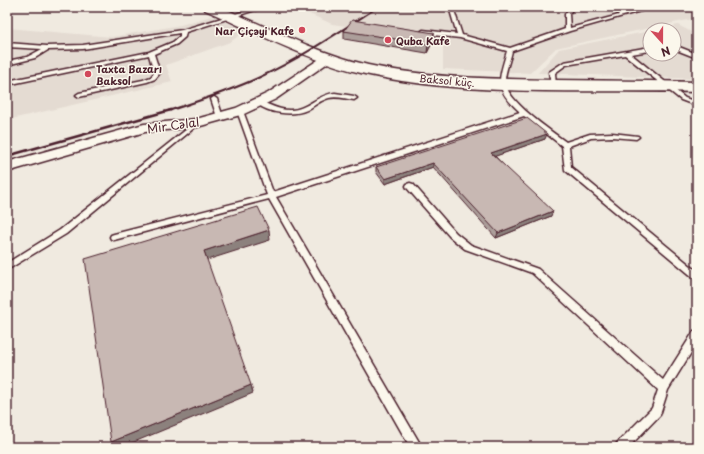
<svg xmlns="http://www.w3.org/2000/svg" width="704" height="454" font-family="'Playpen Sans',sans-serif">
<rect width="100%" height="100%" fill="#f0eae0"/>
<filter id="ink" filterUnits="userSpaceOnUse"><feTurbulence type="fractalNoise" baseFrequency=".025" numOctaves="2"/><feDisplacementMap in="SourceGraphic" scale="8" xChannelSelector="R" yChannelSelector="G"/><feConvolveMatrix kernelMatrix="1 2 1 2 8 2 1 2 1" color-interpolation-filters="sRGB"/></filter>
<g filter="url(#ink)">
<!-- built -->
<path fill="#e4dbd2" d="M294,7H697V18L556,48L530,73L443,69V40L332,24Z
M211,16L246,31L230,42L166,65L172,82L7,120V28L112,37L181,25Z
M678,25L697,35V79L538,73L559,49L650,31V54H674V30H653Z"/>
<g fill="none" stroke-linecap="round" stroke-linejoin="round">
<!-- service casing -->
<g stroke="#4a1f2b" stroke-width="3">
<path id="service" d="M258,7H265L186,32L185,37L177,44L154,54L160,73L155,79L147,82L79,97L76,95L79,93L143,80L151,77L154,73L149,55L7,85V81L149,52L173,42L180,36V33L83,49L48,50L35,58L7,65V61L27,57L42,49L7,47V43L47,46L83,45L182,30Z
M449,7H453L462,35L510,48L565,29V14L570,7H574L569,14L570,28L619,15L613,7H618L623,13L647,7H655L570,31L512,51C510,61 505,71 505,81C505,100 551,131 566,142L590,134L612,133L638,136L639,137L636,139L612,137L591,138L569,146L571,167L697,271V279L694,278L565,170L562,146L524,116L276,197L422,447H410L269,199L114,240L111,239L110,237L111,235L114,234L267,195L237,111L238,110H242L243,111L273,192L520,112C494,88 498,82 507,51L460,38L423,34L420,32L423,30L457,34Z
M674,45L697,54V58L674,49Z
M650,47V51L631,54L685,98L697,102V106L681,100L625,55L566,65L555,73L556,87H552L551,86L549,72L564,62Z
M335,93L354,96L357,98L354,100C346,99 337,96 329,98C321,100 314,106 307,110C292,117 268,113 256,103L259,101C269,104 278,110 289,110C306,111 318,94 335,93Z
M214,97L217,99L223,117L222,118L220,119L217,117L211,99Z
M197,121L200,123L199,124L66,234L7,270V263L60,230Z
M410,183L413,184L456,233L471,245L538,269L663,380L694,331L697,330V343L668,390L660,415L629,447H615L617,443L652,408L658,390L532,273L465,249L450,237L407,188L406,186L407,184Z"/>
</g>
<!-- minor casing -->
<g stroke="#4a1f2b" stroke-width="3">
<path id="minor" d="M328,55L334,58L332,60L276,99L244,114L197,127L145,132L7,172V162L144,124L196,119L236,108L268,93L324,56Z"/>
</g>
<!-- secondary casing -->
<g stroke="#4a1f2b" stroke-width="3">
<path id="secondary" d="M203,7H221C269,28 317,53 368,65C414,75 462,78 509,79C572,81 634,80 697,82V92C588,89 472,98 365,74C309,61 257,33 205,10Z"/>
</g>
<!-- service -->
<use href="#service" fill="#fbf7ec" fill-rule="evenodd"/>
<!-- minor -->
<use href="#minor" fill="#fbf7ec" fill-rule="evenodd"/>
<!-- secondary -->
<use href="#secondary" fill="#fbf7ec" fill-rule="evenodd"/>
<!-- rail-far1 -->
<path stroke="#4a1f2b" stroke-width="2" d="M168,111C199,101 230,91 260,77C301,58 339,32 378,7"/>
<!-- rail -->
<path stroke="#4a1f2b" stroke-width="2.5" d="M7,156L171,110"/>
</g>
<!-- wall -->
<path fill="#ac9e9a" stroke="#4a1f2b" d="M344,31L434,33L433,41L427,53L344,39Z
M545,139L495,156L551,216L496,238L433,167L385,184L376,172V167Z"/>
<!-- shaded-wall -->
<path fill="#8c817d" stroke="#4a1f2b" d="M434,33L433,41L427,53L428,44Z
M547,134L545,139L490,158L491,153Z
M433,163V167L385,184V179Z
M553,211L551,216L496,238L498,233Z
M269,230L270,240L207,260L204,251Z
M251,385L253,393L122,447H115L111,442Z"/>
<!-- building -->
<path fill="#c8b8b3" stroke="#4a1f2b" d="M352,20L434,33L428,44L344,31Z
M527,118L547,134L491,153L553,211L498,233L433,163L385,179L376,167Z
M258,207L269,230L204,251L251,385L111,442L85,259Z"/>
</g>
<!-- markers -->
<g fill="#d1495b" stroke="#fbf7ec" stroke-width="1.5">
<circle cx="302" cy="30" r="4"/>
<circle cx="388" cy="40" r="4"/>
<circle cx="88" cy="74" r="4"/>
</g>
<g text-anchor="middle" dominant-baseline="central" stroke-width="3" stroke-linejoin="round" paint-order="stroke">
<!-- far-poi labels -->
<g font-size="10" font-weight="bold" fill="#4a1f2b" stroke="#fbf7ec" text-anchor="start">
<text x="294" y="30" text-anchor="end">Nar Çiçəyi Kafe</text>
<text x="396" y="40">Quba Kafe</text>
<text x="96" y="68">Taxta Bazarı<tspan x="96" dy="12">Baksol</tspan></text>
</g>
<!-- far-street labels -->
<g font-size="10" fill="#4a1f2b" stroke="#fbf7ec">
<text transform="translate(447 80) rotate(5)">Baksol küç.</text>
</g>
<!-- street labels -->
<g font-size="12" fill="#4a1f2b" stroke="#fbf7ec">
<text transform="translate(173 125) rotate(-8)">Mir Cəlal</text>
</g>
</g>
<!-- margin -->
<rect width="704" height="454" fill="none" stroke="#fbf7ec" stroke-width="24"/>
<rect x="12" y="12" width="680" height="430" fill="none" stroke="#4a1f2b" stroke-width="1.5" filter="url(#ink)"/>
<!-- north arrow -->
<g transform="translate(662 42) rotate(159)"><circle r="19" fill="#fbf7ec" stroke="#b4a19f"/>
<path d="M0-3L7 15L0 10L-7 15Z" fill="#d1495b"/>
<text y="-6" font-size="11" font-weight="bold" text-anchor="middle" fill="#4a1f2b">N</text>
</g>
</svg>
